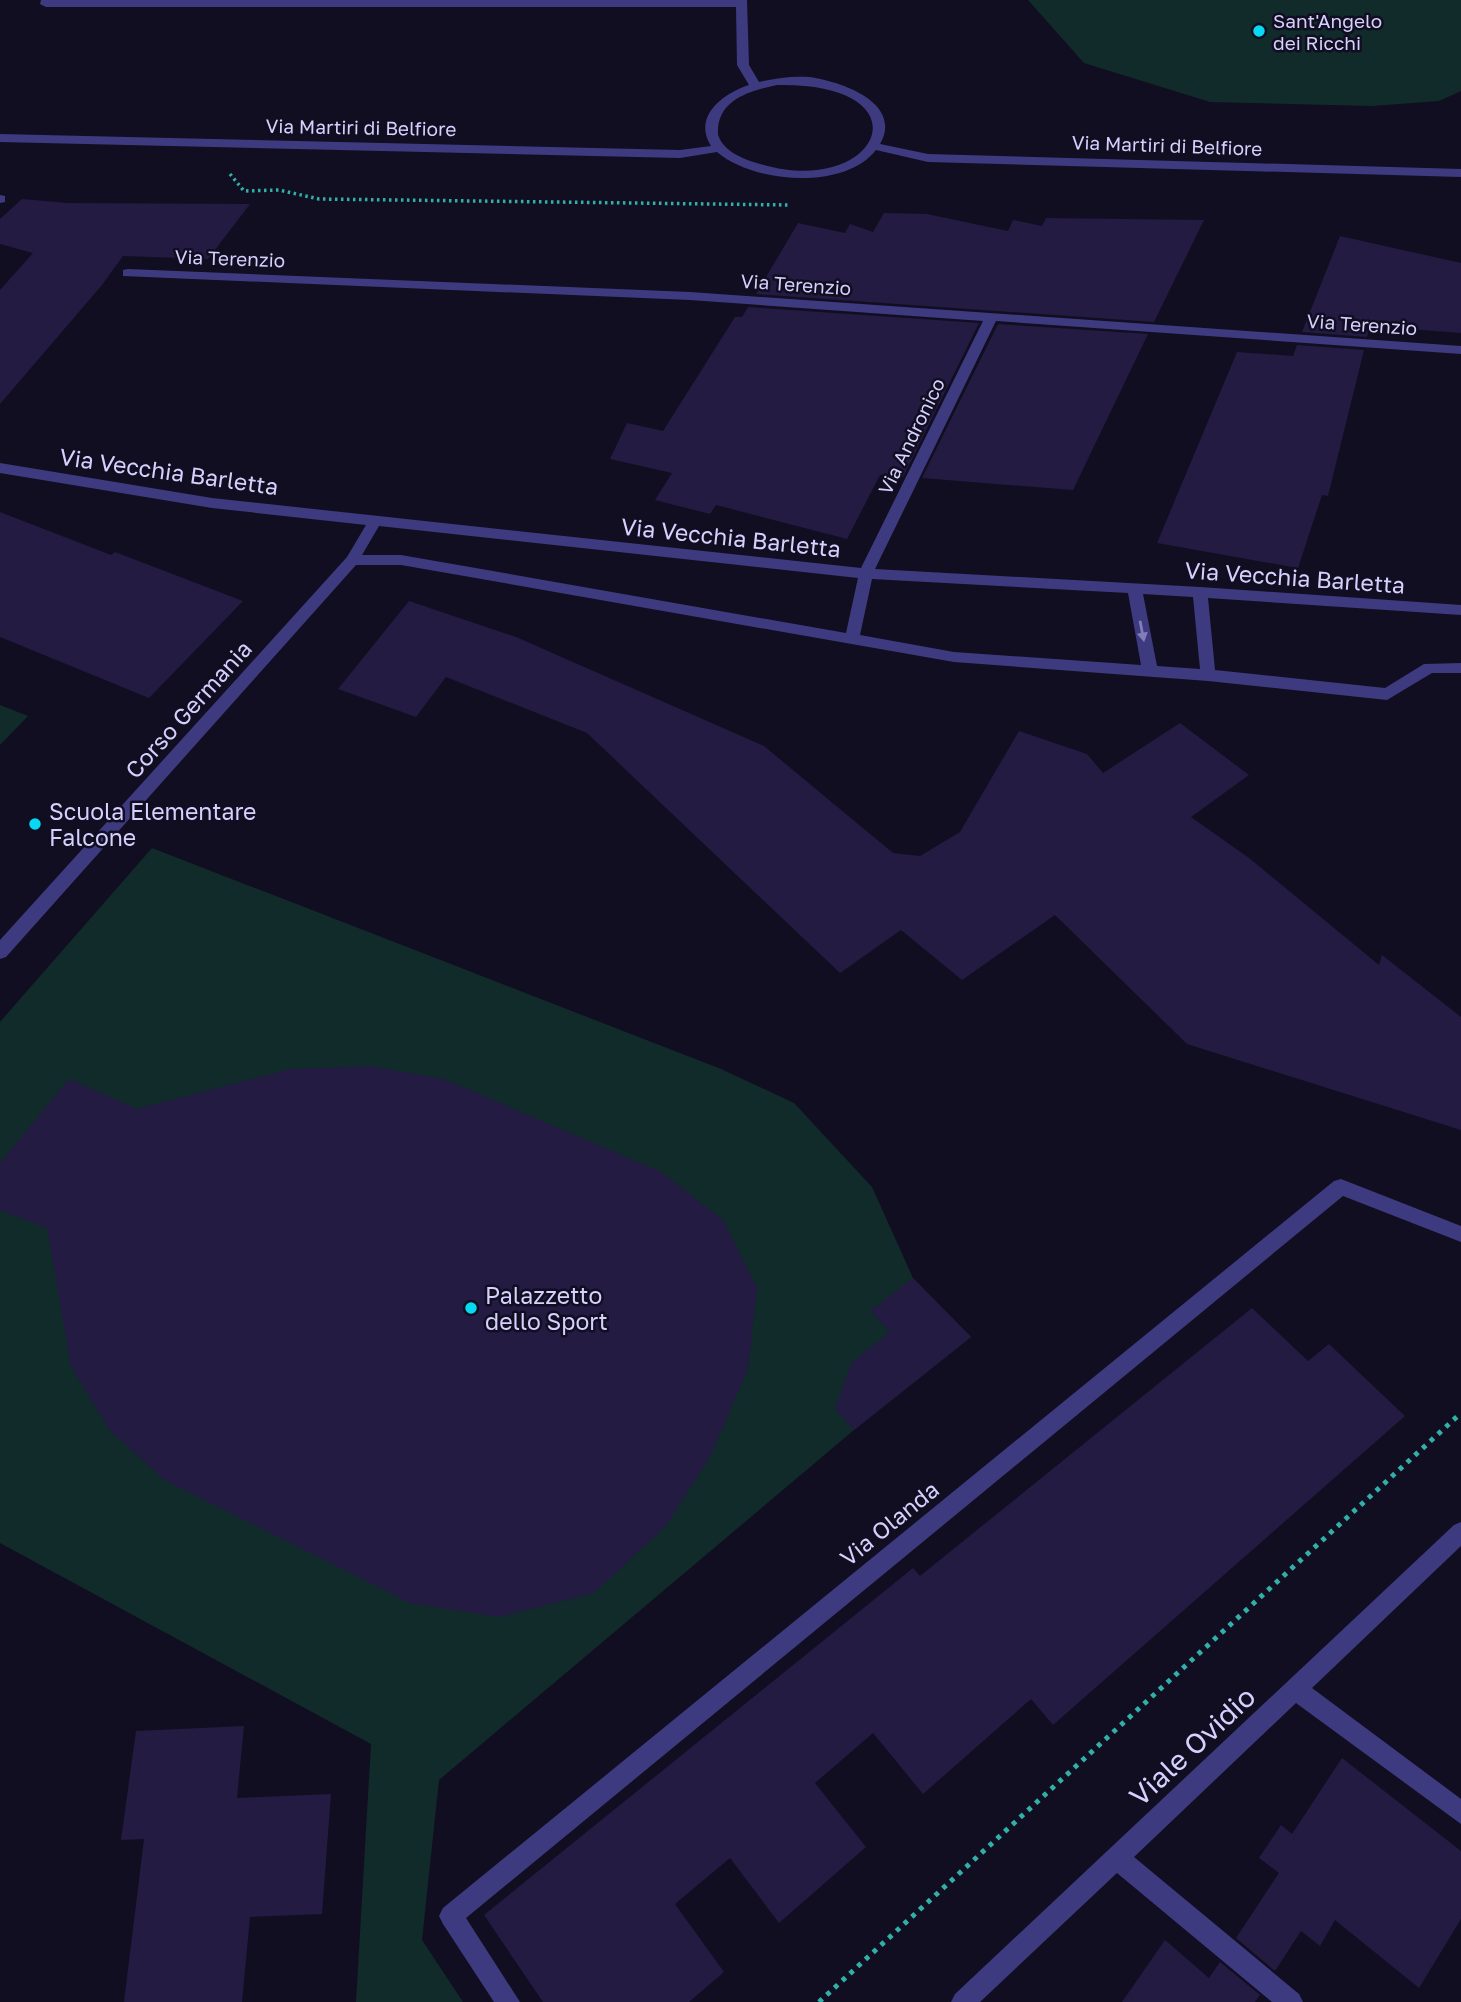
<svg xmlns="http://www.w3.org/2000/svg" width="1461" height="2002" font-family="'Golos Text',sans-serif">
<rect width="100%" height="100%" fill="#110e21"/>
<!-- green -->
<path fill="#112b2b" d="M1028,0H1461V91L1439,101L1372,106L1210,102L1084,63Z
M0,705L28,716L0,745Z
M152,848L721,1069L794,1103L872,1187L913,1278L971,1337L854,1430L439,1780L422,1940L463,2002H356L371,1744L0,1543V1022Z"/>
<!-- building -->
<path fill="#231b42" d="M22,199L67,203L250,204L208,259L123,256L102,285L0,404V290L33,253L0,244V219Z
M884,213L927,214L1008,231L1013,220L1042,226L1046,218L1204,220L1154,322L756,294L798,223L845,233L850,224L873,232Z
M1340,236L1461,263V333L1370,326L1367,337L1302,332Z
M748,307L979,323L903,477L880,475L847,539L716,505L710,514L655,500L672,473L610,459L627,423L663,431L735,317H742Z
M998,324L1148,334L1073,490L922,478Z
M1297,345L1364,350L1328,496L1322,495L1298,568L1157,543L1237,352L1293,356Z
M0,512L111,555L115,552L243,601L149,698L0,637Z
M409,601L516,637L764,746L893,853L920,856L960,832L1019,731L1087,754L1103,773L1180,723L1249,775L1191,817L1249,858L1379,965L1382,955L1461,1017V1130L1187,1044L1055,915L962,980L901,930L840,973L587,733L446,677L416,717L338,689Z
M370,1066L444,1079L661,1172L723,1220L757,1288L748,1369L710,1457L665,1527L594,1593L499,1617L410,1603L166,1481L110,1431L71,1366L47,1228L0,1210V1163L69,1079L137,1109L291,1069Z
M913,1278L971,1337L854,1430L835,1409L851,1363L890,1332L870,1311Z
M1252,1308L1308,1361L1329,1344L1405,1416L1053,1725L1031,1699L923,1794L873,1733L815,1783L866,1847L779,1923L730,1858L675,1904L724,1972L689,2002H543L484,1915L913,1568L920,1576Z
M244,1726L237,1798L331,1794L322,1914L250,1917L242,2002H124L144,1839L121,1840L136,1731Z
M1342,1758L1461,1851V1919L1419,1988L1335,1920L1320,1946L1301,1931L1275,1971L1236,1938L1279,1873L1259,1858L1281,1825L1292,1834Z
M1165,1940L1209,1978L1220,1962L1260,1995L1255,2002H1122Z"/>
<g fill="none" stroke-linecap="round" stroke-linejoin="round">
<!-- path-far1 -->
<path stroke="#31b0aa" stroke-width="3.5" stroke-dasharray="2.5 3.5" stroke-linecap="butt" d="M230,174L244,191L279,190L319,199L790,205"/>
<!-- path -->
<path stroke="#31b0aa" stroke-width="5" stroke-dasharray="4.5 6" stroke-linecap="butt" d="M819,2002L1461,1413"/>
<!-- minor -->
<path fill="#3e3a7f" fill-rule="evenodd" d="M41,0H747L749,65L759,82C776,78 792,76 809,77C839,81 904,102 880,144L928,154L1461,169V177L928,162L876,150C844,191 753,183 717,152L680,158L0,142V134L680,150L711,146C692,116 724,93 749,85L737,65L736,7H46L40,4ZM777,85C931,82 880,200 760,164C743,159 724,152 718,135C716,100 749,91 777,85Z
M0,195L5,196V202L0,203Z
M128,269L690,292L1461,346V354L996,321L875,569L1200,587L1461,605V615L1208,598L1215,670L1385,688L1424,664L1461,663V673H1432L1387,700L1208,681L954,662L401,565H356L6,957L0,959V940L347,557L366,525L212,508L0,473V463L212,498L861,568L983,321L690,300L123,276V270ZM379,526L858,578L846,633L401,555H362ZM872,579L1128,593L1141,665L954,652L860,635ZM1143,594L1193,597L1200,669L1157,666Z
M1341,1179L1461,1226V1242L1343,1196L466,1918L520,2002H494L443,1924L439,1916L443,1908L1334,1181Z
M1461,1522V1546L1312,1688L1461,1799V1824L1296,1703L1134,1857L1299,1994L1303,2002H1272L1117,1873L980,2002H951L955,1994L1454,1525Z"/>
</g>
<!-- one-way arrows -->
<defs><path id="oneway-solid" d="M-6-.8H1V-3.2L6.5 0L1 3.2V.8H-6Z" transform="scale(1.75)"/></defs>
<use fill="#827eb8" href="#oneway-solid" transform="translate(1142 631) rotate(79)"/>
<!-- markers -->
<g fill="#07d8f3" stroke="#110e21" stroke-width="2.5">
<circle cx="1259" cy="31" r="7"/>
<circle cx="35" cy="824" r="7"/>
<circle cx="471" cy="1308" r="7"/>
</g>
<g text-anchor="middle" dominant-baseline="central" stroke-width="5" stroke-linejoin="round" paint-order="stroke">
<!-- far-poi labels -->
<g font-size="19" fill="#d5d0fe" stroke="#110e21" text-anchor="start">
<text x="1273" y="20">Sant'Angelo<tspan x="1273" dy="22">dei Ricchi</tspan></text>
</g>
<!-- far-street labels -->
<g font-size="19" fill="#d5d0fe" stroke="#110e21">
<text transform="translate(361 127) rotate(1)">Via Martiri di Belfiore</text>
<text transform="translate(1167 145) rotate(2)">Via Martiri di Belfiore</text>
<text transform="translate(230 258) rotate(2)">Via Terenzio</text>
<text transform="translate(796 284) rotate(4)">Via Terenzio</text>
<text transform="translate(1362 324) rotate(4)">Via Terenzio</text>
<text transform="translate(911 436) rotate(-64)">Via Andronico</text>
</g>
<!-- street labels -->
<g font-size="23" fill="#d5d0fe" stroke="#110e21">
<text transform="translate(169 471) rotate(8)">Via Vecchia Barletta</text>
<text transform="translate(731 537) rotate(6)">Via Vecchia Barletta</text>
<text transform="translate(1295 577) rotate(4)">Via Vecchia Barletta</text>
<text transform="translate(188 709) rotate(-48)">Corso Germania</text>
<text transform="translate(889 1523) rotate(-39)">Via Olanda</text>
</g>
<!-- poi labels -->
<g font-size="23" fill="#d5d0fe" stroke="#110e21" text-anchor="start">
<text x="49" y="811">Scuola Elementare<tspan x="49" dy="26">Falcone</tspan></text>
<text x="485" y="1295">Palazzetto<tspan x="485" dy="26">dello Sport</tspan></text>
</g>
<!-- near-street labels -->
<g font-size="28" fill="#d5d0fe" stroke="#110e21">
<text transform="translate(1192 1746) rotate(-43)">Viale Ovidio</text>
</g>
</g>
</svg>
